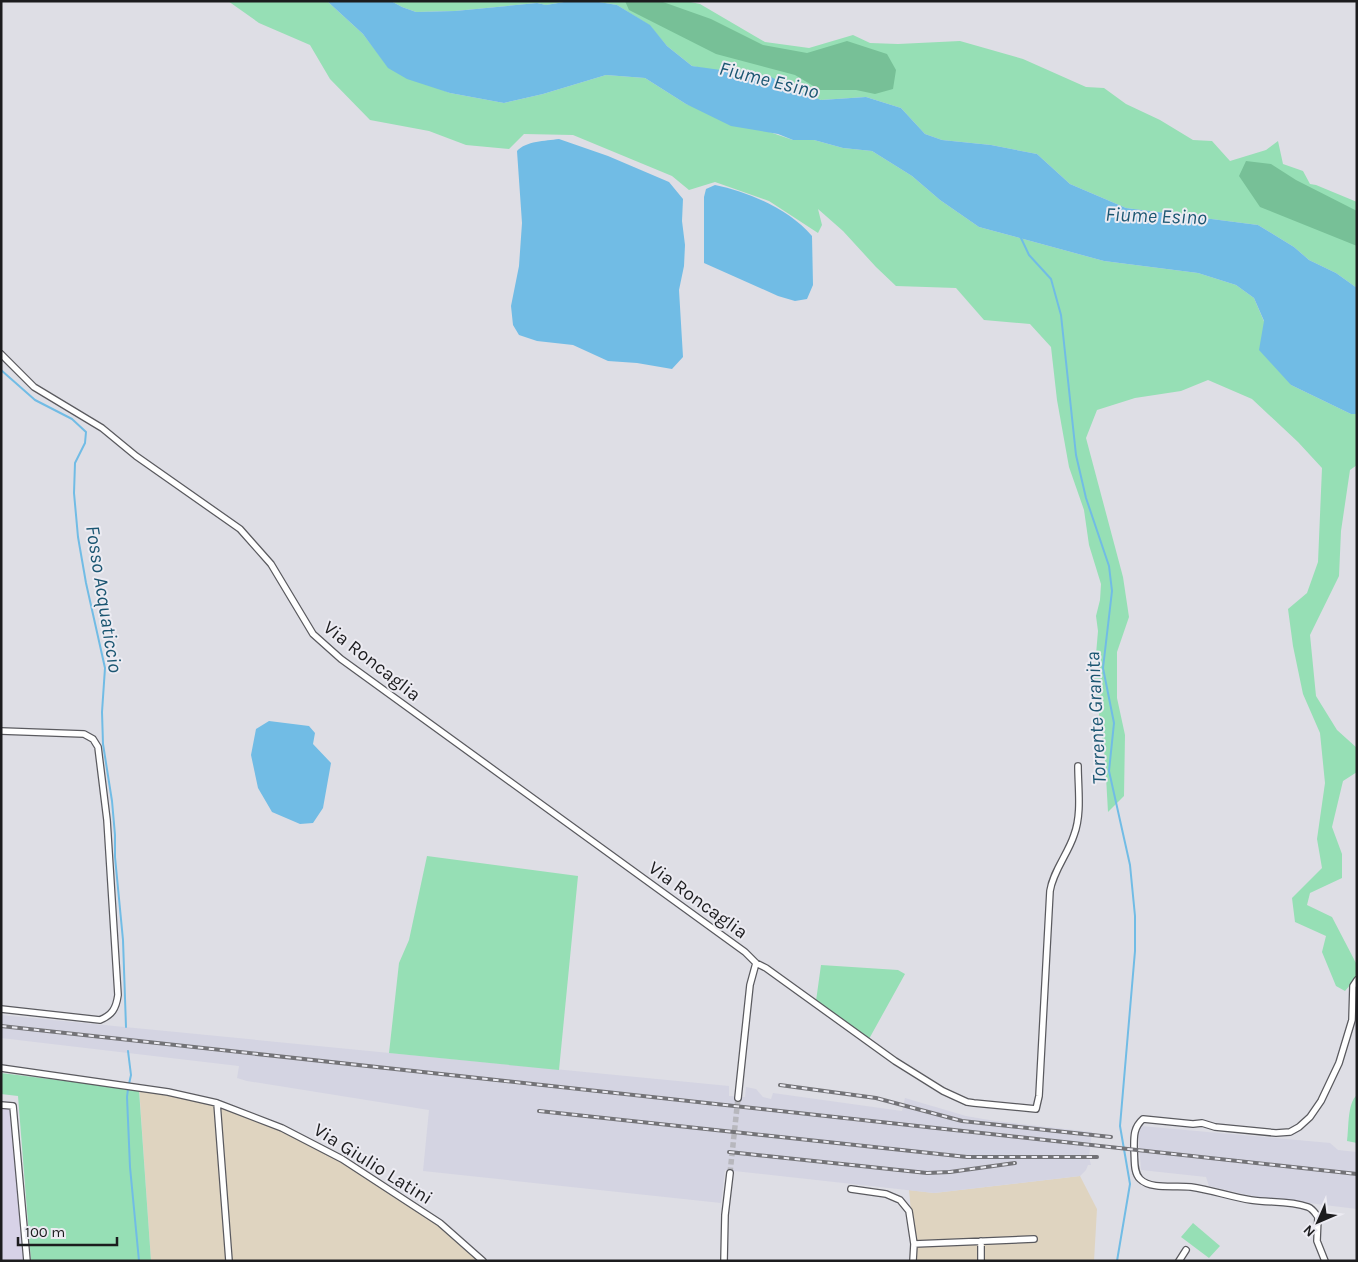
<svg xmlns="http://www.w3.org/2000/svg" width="1358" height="1262" font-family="Karla,sans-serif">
<rect width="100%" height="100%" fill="#dedee5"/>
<!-- commercial -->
<path fill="#dfd4c0" d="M139,1087L217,1103L306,1139L440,1223L483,1261H151Z
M1080,1176L1097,1209L1094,1261H913L914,1244L909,1190L934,1193Z"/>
<!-- industrial -->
<path fill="#d7d2e7" d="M1,1104L13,1106L30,1261H1Z"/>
<!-- built -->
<path fill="#d4d4e2" d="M1,1015L729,1086V1096L745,1097L746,1087L756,1089L763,1097L771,1099L773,1093L902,1111L905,1098L966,1116L995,1121L1092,1132L1089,1157L1091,1165H1088L1086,1170L1080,1176L934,1193L725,1170L721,1203L423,1171L429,1110L247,1081L237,1078L239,1066L1,1038Z
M1141,1126L1330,1143L1338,1150L1357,1152V1209L1252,1196L1209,1186L1206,1177L1141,1170L1138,1130Z"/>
<!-- green -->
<path fill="#96dfb5" d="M228,1H327L363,34L389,68L450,93L504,103L543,94L606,75L645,78L686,104L793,140H814L843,148L872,151L912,176L940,200L979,227L1104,261L1198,273L1236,285L1254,298L1291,385L1351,414H1357V465L1350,470L1341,531L1339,576L1310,635L1316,696L1337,730L1357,748V772L1343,781L1332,827L1342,854V878L1310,893L1307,905L1332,917L1357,965V977L1345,991L1336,986L1322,952L1326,936L1295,922L1292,898L1322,868L1317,839L1325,783L1320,733L1303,694L1293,646L1288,609L1307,593L1318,562L1322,468L1298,442L1252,399L1208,380L1181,391L1135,398L1097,410L1086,438L1123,577L1129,617L1117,652V698L1125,735L1124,796L1108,812L1105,759L1094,678L1098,631L1096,616L1100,600L1101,584L1089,545L1084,510L1069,467L1057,400L1051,347L1030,324L984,320L956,288L896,286L876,267L843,231L818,209L822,225L818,233L769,201L715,182L689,190L672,176L573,135L524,134L509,149L466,145L429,131L370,120L330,79L310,45L259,23Z
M391,1H570L546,5L537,3L455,11L416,12L402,7Z
M593,1H686L700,4L765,42L809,48L853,35L870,43L898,44L960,41L1023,59L1086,87L1104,88L1126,104L1160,120L1193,140L1212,141L1230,161L1266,150L1278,141L1283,164L1303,171L1310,184L1316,185L1357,202V288L1336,273L1309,260L1294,247L1258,225L1126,208L1070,184L1037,154L991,145L942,140L925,134L901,108L866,97L821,100L798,91L717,71L692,66L667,46L649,25L617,5Z
M427,856L578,876L559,1070L389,1053L399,963L409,940Z
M821,965L898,970L905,974L869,1039L816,1001Z
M1,1073L139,1090L151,1261H31L18,1096L1,1094Z
M1357,1095V1143L1347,1141C1349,1129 1347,1103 1357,1095Z
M1193,1223L1220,1246L1209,1258L1181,1237Z"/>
<!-- forest -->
<path fill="#77c097" d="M625,1L663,2L711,19L763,45L807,53L847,41L887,54L896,70L893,89L875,94L856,90H820L795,75L716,54L629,10Z
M1246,161L1271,164L1296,180L1357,211V246L1260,207L1239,176Z"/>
<!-- water -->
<path fill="#71bce5" d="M327,1H391L402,7L416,12L455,11L537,3L546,5L570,1H593L617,5L650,25L667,46L692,66L771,77L798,91L821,100L866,97L901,108L925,134L942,140L991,145L1037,154L1070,184L1126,208L1258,225L1294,247L1309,260L1336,273L1357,288V414H1351L1291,385L1259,350L1264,321L1254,298L1236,285L1198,273L1104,261L979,227L940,200L912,176L872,151L843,148L814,140H793L778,134L731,126L686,104L645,78L606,75L543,94L504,103L450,93L407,79L388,68L363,34Z
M559,139L608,156L669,182L683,199L682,221L685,245L684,266L679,290L683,357L672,369L637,363L608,361L573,345L537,341L519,335L513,325L511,306L519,266L522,223L517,151C526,141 545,141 559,139Z
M715,185C749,192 789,209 812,236L813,285L807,299L795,301L778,296L704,263V197L706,189Z
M269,721L309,726L315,733L313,744L331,763L323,808L313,823L300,824L272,812L258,788L251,755L256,729Z"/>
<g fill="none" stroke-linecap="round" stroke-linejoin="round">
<!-- stream -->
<path stroke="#71bce5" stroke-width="2" d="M1021,238L1029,255L1051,279L1061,315L1076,455L1086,498L1109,566L1112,591L1103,668L1114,723L1109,771L1130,865L1135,916V951L1120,1126L1130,1184L1117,1261
M1,370L35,400L72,419L86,432L85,443L75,463L74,493L78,537L86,583L105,668L102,712L103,744L112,801L115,835V857L123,940L126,1027
M128,1051L131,1075L129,1084
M128,1089L127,1097L130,1167L139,1261"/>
<!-- street-tunnel -->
<path stroke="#b7b7bd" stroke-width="5.5" stroke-dasharray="5.5 3" stroke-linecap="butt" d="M730,1173L738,1098"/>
<!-- street casing -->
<g stroke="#5a5a5f" stroke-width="8">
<path id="street" d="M1,354L34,387L102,428L136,456L240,529L271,564L313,634L341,659L745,952L756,963L766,968L895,1061L943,1091L967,1102L974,1103L1036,1109L1039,1096L1050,891C1053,871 1068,854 1074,835C1082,814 1078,788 1078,766
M1,731L84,734L93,739L98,747L107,820L118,995C116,1009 112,1015 100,1020L1,1009
M1,1068L168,1092L217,1103L282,1128L342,1159L440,1223L483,1261
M738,1098L750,985L756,963
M217,1103L229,1261
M1,1105L13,1106L27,1261
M851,1189L886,1194L900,1200L909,1211L914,1244L913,1261
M981,1241V1261
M914,1244L1034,1239
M724,1261L725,1215L730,1173
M1179,1261L1186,1250
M1325,1261L1317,1241L1318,1217C1315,1213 1313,1209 1308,1207C1289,1200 1270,1203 1251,1200C1231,1197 1212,1190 1191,1187C1176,1185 1151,1190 1140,1179C1133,1172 1135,1159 1134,1150C1134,1137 1133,1128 1143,1119L1193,1124L1202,1123L1215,1127L1276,1133L1290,1132L1299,1127L1310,1117L1321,1101L1339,1063L1352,1020L1353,986L1357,980"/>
</g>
<!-- street -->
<use href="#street" stroke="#fff" stroke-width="5.5"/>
<!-- rail casing -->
<g stroke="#737377" stroke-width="4">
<path id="rail" d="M1,1026L1357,1174
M780,1085L876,1098L962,1121L1111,1137
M539,1111L967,1157H1097
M729,1152L927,1173L950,1172L1015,1163"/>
</g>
<!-- rail -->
<use href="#rail" stroke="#ecebf2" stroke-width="2" stroke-dasharray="5.5" stroke-linecap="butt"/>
</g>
<g text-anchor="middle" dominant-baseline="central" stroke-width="4" stroke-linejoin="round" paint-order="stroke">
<!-- street labels -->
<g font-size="19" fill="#1c1c1e" stroke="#ecebf2">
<text transform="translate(372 661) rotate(38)">Via Roncaglia</text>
<text transform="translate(698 900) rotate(36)">Via Roncaglia</text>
<text transform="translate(373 1164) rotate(32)">Via Giulio Latini</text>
</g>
<!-- water labels -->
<g font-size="20" font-style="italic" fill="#1b5672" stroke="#ecebf2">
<text transform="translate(769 80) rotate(14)">Fiume Esino</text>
<text transform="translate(1156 216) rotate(2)">Fiume Esino</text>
<text transform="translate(104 599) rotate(81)">Fosso Acquaticcio</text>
<text transform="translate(1096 718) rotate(-93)">Torrente Granita</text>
</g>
</g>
<!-- border -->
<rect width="1358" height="1262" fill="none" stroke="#1c1c1e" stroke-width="5"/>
<!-- north arrow -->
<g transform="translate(1318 1222) rotate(225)" stroke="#ecebf2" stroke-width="4" paint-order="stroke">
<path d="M0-4L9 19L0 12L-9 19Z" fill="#1c1c1e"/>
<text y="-8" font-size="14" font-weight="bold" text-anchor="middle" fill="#1c1c1e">N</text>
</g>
<!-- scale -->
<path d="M18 1237v8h99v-8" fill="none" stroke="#1c1c1e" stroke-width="2.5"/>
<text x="25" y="1237" font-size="15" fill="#1c1c1e" stroke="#ecebf2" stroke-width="4" paint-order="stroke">100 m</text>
</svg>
